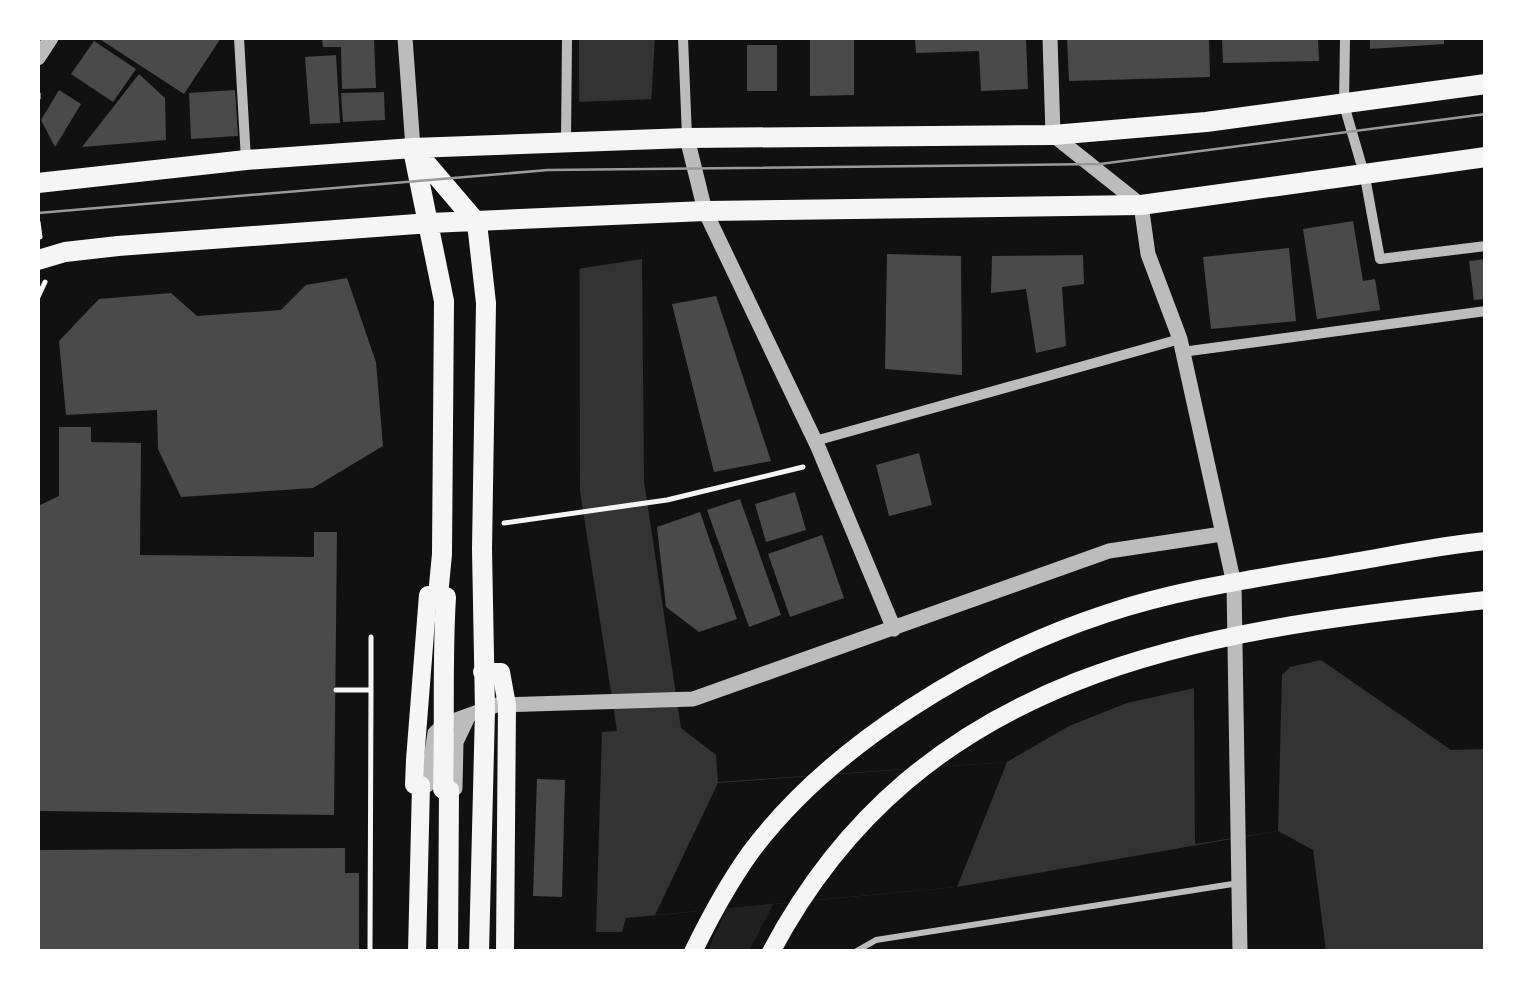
<svg xmlns="http://www.w3.org/2000/svg" width="1523" height="989" font-family="Poppins,sans-serif">
<rect width="100%" height="100%" fill="#111"/>
<!-- green -->
<path fill="#202020" d="M774,903L749,951L707,952L727,908Z"/>
<!-- water -->
<path fill="#333" d="M579,38H655L642,259L644,481L681,728L716,755L718,782L1007,762L1069,726L1127,703L1321,660L1451,750L1485,749V951H1326L1313,850L1278,831L957,887L626,918L622,932H596L602,732L617,731L580,491Z"/>
<!-- pier -->
<path fill="#111" d="M655,99L642,259L577,269V102Z
M1292,665L1282,675L1278,831L1195,844L1194,686Z
M1007,762L957,887L655,915L718,783Z"/>
<!-- building -->
<path fill="#4a4a4a" d="M98,38H221L184,94Z
M322,38H374L376,88L342,89L341,47H323Z
M810,38H854V95L810,96Z
M915,38H1026L1028,89L981,91L979,51L916,53Z
M1067,38H1209L1210,77L1069,81Z
M1222,38H1318L1319,61L1223,63Z
M1370,38H1444V44L1370,49Z
M94,41L136,69L113,102L71,74Z
M747,45H777V91H747Z
M336,55L340,123L310,124L305,57Z
M139,74L165,98L166,140L82,147Z
M59,90L81,104L55,147L41,120Z
M235,90L238,136L191,139L189,93Z
M384,92L385,120L343,122L341,93Z
M1353,221L1363,281L1375,279L1380,310L1317,319L1303,229Z
M1289,248L1296,321L1211,329L1203,257Z
M887,254L961,256L962,375L885,369Z
M1083,255L1084,284L1062,287L1066,346L1036,353L1026,289L991,293L992,256Z
M1486,259V299L1474,300L1469,261Z
M347,278L376,362L383,446L313,488L181,497L158,449L157,410L66,415L59,341L99,299L171,293L197,316L281,310L306,285Z
M716,296L771,461L714,472L672,304Z
M59,427H91V442L141,443L140,555L314,557V532H337L334,815L38,811V506L59,496Z
M919,453L932,505L889,516L876,465Z
M795,492L806,530L766,542L755,504Z
M740,499L781,615L749,627L707,510Z
M700,512L737,619L699,632L666,607L657,527Z
M822,535L844,598L790,617L768,554Z
M537,779L565,780L562,897L533,896Z
M345,848V873H359V952H38V850Z"/>
<g fill="none" stroke-linecap="round" stroke-linejoin="round">
<!-- path -->
<path stroke="#f5f5f5" stroke-width="5" d="M38,94V98
M38,222L40,237
M38,297L45,282
M504,523L667,500L803,467
M371,637V689
M336,690H371L370,952"/>
<!-- service -->
<path stroke="#bcbcbc" stroke-width="6" d="M855,952L876,940L1239,883"/>
<!-- minor -->
<path stroke="#bcbcbc" stroke-width="10" d="M239,38L246,160
M683,38L687,137
M1345,38L1344,105L1365,177L1380,259L1486,246
M566,141L567,38
M1182,352L1486,311
M815,441L1180,339"/>
<!-- tertiary -->
<path stroke="#bcbcbc" stroke-width="15" d="M405,38L413,148
M1050,38L1053,135L1141,205L1148,254L1180,339L1234,584L1240,952
M38,58L51,38
M687,138L705,211L818,447L894,629
M421,785H427L435,733L445,724L497,705L693,699L1109,551L1222,534
M449,790L455,788L456,742L467,719"/>
<!-- secondary -->
<path stroke="#f5f5f5" stroke-width="18" d="M482,672H501L507,705L505,952
M417,952L421,785H414L415,760L428,595L438,596
M693,952C710,917 728,884 750,853C831,744 978,656 1105,614C1178,589 1259,578 1335,565C1385,557 1435,546 1486,541
M771,952C921,669 1198,631 1486,600"/>
<!-- trunk -->
<path stroke="#f5f5f5" stroke-width="20" d="M413,148L477,223L486,303L482,549L485,710L479,952
M414,155L444,301L442,554L438,596L446,597C442,661 445,724 443,789L449,790L448,952
M38,183L246,160L413,148L687,138L1053,135L1206,122L1486,84
M38,260L65,252L118,246L430,223L705,211L1141,205L1486,157"/>
<!-- tram -->
<path stroke="#9a9a9a" stroke-width="2.5" d="M38,213L548,170L1100,164L1486,114"/>
</g>
<!-- border -->
<rect width="1523" height="989" fill="none" stroke="#ffffff" stroke-width="80"/>
</svg>
